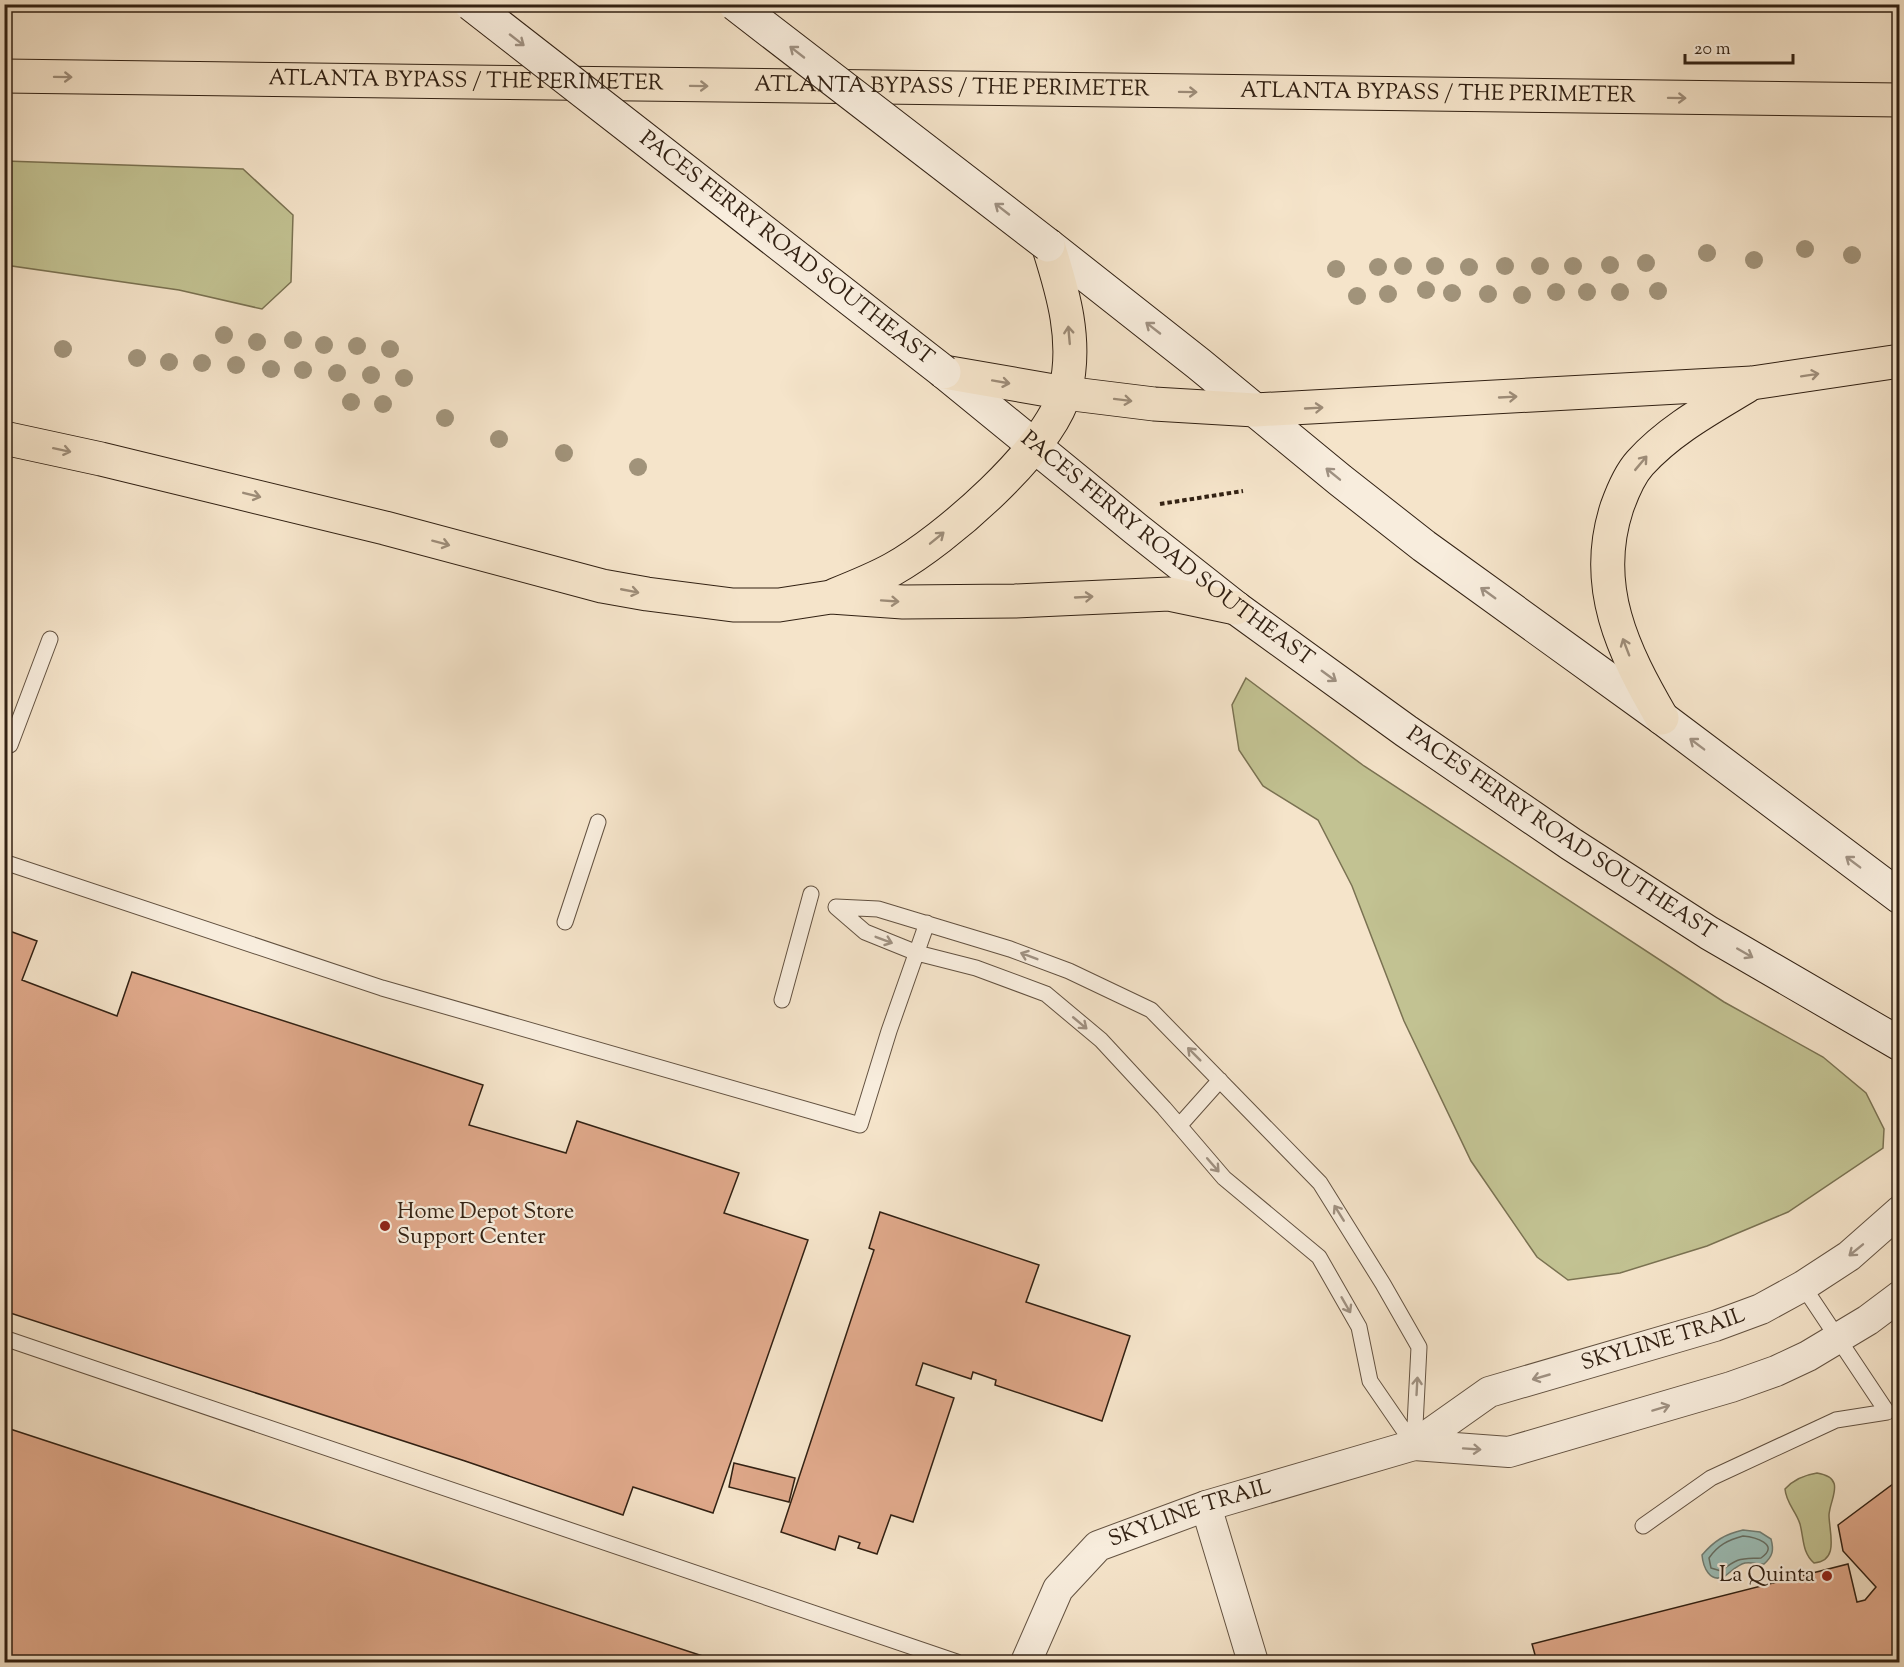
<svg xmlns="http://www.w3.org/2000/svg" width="1904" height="1667" font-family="'Sorts Mill Goudy',serif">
<rect width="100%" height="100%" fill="#f5e4ca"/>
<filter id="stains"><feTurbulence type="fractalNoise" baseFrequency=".00333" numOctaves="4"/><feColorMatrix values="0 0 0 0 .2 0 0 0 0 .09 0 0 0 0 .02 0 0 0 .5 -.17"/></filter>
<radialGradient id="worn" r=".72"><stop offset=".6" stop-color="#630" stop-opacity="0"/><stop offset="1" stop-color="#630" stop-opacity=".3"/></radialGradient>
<!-- green -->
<path fill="#c2c292" stroke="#7a7252" stroke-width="1.5" d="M5,161L243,169L293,215L291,282L262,309L179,290L5,265Z
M1246,678L1364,766L1724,1002L1823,1057L1866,1093L1884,1129L1883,1148L1788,1212L1707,1246L1620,1273L1568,1280L1537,1257L1471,1161L1404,1021L1352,886L1318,820L1263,786L1239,750L1232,705Z
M1817,1473C1847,1478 1830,1498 1829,1515C1829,1532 1840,1561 1814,1563C1802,1552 1804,1539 1800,1524C1796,1511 1786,1503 1785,1489C1794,1479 1804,1475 1817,1473Z"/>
<!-- water -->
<path fill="#9cbeb7" stroke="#727f75" stroke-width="1.5" d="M1743,1530L1760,1532L1771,1539C1774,1550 1773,1556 1764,1564C1758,1564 1751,1562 1745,1563C1737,1565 1732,1571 1725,1576C1710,1584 1703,1567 1702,1555C1714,1541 1725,1534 1743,1530Z"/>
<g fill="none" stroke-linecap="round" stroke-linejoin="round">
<!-- shore -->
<path stroke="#677065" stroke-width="1.5" d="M1743,1536C1754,1537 1781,1544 1761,1558C1740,1559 1739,1557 1721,1571L1711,1568L1709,1558C1718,1545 1728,1540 1743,1536Z"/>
</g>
<!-- building -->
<path fill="#e0a98b" stroke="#322113" stroke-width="1.5" d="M4,929L37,941L22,980L117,1016L132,972L483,1085L469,1125L566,1153L577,1121L739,1173L724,1213L808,1240L713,1513L633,1487L623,1515L465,1461L4,1311Z
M880,1212L1039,1265L1026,1302L1130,1336L1102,1421L995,1385L996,1380L973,1372L971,1379L923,1363L916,1385L954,1398L913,1522L891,1515L877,1554L858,1548L860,1543L839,1536L835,1550L781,1532L874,1250L869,1248Z
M4,1427L721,1662H4Z
M734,1463L795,1478L789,1502L729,1487Z
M1897,1481L1900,1484V1662H1886L1882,1658L1865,1662H1537L1532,1644L1848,1564L1857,1602L1865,1600L1876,1587L1843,1551L1838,1525Z"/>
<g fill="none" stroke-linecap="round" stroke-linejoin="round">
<!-- lane casing -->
<g stroke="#635241" stroke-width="17">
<path id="lane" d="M10,745L50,639
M4,862L382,988L860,1125L889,1031L927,923
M836,907L878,909L1010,949L1069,971L1151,1010L1320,1183L1383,1284L1419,1347L1414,1445
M836,907L865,932L917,953L976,968L1046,994L1101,1040L1164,1108L1224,1178L1319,1257L1359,1327L1370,1381L1414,1445
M565,922L598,822
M782,1000L811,894
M1179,1126L1220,1080
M4,1338L957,1662
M1643,1526L1711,1478L1836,1420L1887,1412L1803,1286"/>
</g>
<!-- street casing -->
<g stroke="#635241" stroke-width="32">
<g id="street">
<path d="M1414,1445L1509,1452L1731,1387L1776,1371L1808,1356L1868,1320L1900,1296"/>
<path d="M1206,1506L1253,1662"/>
<path id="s1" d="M1026,1662L1058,1589L1098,1546L1206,1506L1414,1445L1489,1392L1715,1326L1761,1309L1803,1286L1849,1256L1900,1211"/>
</g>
</g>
<!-- secondary casing -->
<g stroke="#322113" stroke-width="35">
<g id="secondary">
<path d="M1048,245L1199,364L1340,480L1424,546L1662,718L1900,897"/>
<path id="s2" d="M944,372L1136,529L1236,608L1406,731L1571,844L1709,933L1900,1044"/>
</g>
</g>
<!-- highway casing -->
<g stroke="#322113" stroke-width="35">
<g id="highway">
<path id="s3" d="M4,76L1900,100"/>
<path d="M944,372L1065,393L1154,404L1255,410L1752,383L1900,361"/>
<path d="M4,438L101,459L385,528L602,586L647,594L733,605H779L831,597L903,602L1015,601L1169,594L1236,608"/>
<path d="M835,595C855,587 875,579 893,569C945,540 1049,450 1065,392C1078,342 1063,292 1048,245"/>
<path d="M1662,718C1623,651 1591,586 1617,507C1622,493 1630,474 1640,463C1670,430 1709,409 1747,386"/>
</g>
</g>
<!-- path -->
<path stroke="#322113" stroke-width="4" stroke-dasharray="4.5 3" stroke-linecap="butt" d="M1160,504L1243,491"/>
<!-- lane -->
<use href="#lane" stroke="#f8eddd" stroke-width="15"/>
<!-- street -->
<use href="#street" stroke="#f8eddd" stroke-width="30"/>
<!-- secondary -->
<use href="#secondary" stroke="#f8eddd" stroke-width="33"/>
<!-- highway -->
<use href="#highway" stroke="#f5e4ca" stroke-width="33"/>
<!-- secondary-bridge casing -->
<g stroke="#322113" stroke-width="35" stroke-linecap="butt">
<g id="secondary-bridge">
<path id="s4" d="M471,4L944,372"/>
<path d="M735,4L1048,245"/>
</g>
</g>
<!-- secondary-bridge -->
<use href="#secondary-bridge" stroke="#f8eddd" stroke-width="33"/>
</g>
<!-- trees -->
<g fill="#a1937a">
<circle cx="1805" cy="249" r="9"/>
<circle cx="1707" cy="253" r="9"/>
<circle cx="1852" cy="255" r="9"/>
<circle cx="1754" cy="260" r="9"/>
<circle cx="1646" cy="263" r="9"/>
<circle cx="1610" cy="265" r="9"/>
<circle cx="1403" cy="266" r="9"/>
<circle cx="1435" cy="266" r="9"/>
<circle cx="1505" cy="266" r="9"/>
<circle cx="1540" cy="266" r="9"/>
<circle cx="1573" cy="266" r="9"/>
<circle cx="1378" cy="267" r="9"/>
<circle cx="1469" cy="267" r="9"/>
<circle cx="1336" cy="269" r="9"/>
<circle cx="1426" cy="290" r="9"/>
<circle cx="1658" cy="291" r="9"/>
<circle cx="1556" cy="292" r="9"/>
<circle cx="1587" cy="292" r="9"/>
<circle cx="1620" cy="292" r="9"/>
<circle cx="1452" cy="293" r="9"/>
<circle cx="1388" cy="294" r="9"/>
<circle cx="1488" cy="294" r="9"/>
<circle cx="1522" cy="295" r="9"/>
<circle cx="1357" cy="296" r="9"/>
<circle cx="224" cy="335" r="9"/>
<circle cx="293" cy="340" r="9"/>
<circle cx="257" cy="342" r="9"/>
<circle cx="324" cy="345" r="9"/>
<circle cx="357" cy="346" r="9"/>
<circle cx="63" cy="349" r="9"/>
<circle cx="390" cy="349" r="9"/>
<circle cx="137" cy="358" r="9"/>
<circle cx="169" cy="362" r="9"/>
<circle cx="202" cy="363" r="9"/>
<circle cx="236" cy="365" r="9"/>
<circle cx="271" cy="369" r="9"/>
<circle cx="303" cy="370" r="9"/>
<circle cx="337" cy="373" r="9"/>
<circle cx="371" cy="375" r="9"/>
<circle cx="404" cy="378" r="9"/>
<circle cx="351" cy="402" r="9"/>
<circle cx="383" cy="404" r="9"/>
<circle cx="445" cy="418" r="9"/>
<circle cx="499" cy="439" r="9"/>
<circle cx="564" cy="453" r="9"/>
<circle cx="638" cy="467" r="9"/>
</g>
<!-- one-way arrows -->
<defs><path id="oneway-shaft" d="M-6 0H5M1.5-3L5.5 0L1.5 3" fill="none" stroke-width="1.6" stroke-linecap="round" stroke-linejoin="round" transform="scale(1.5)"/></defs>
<g stroke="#9f9182">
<use href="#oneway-shaft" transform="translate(517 40) rotate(38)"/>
<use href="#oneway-shaft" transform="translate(797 52) rotate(-142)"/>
<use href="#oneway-shaft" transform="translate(1002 209) rotate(-142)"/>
<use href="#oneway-shaft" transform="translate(1153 328) rotate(-142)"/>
<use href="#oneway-shaft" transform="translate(1333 474) rotate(-141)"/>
<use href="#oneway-shaft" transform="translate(1488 593) rotate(-144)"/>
<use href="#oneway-shaft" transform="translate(1329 676) rotate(36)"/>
<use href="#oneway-shaft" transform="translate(1697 744) rotate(-143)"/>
<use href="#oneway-shaft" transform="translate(1853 862) rotate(-143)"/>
<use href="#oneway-shaft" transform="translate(884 940) rotate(21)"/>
<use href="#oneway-shaft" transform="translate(1745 953) rotate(30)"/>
<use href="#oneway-shaft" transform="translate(1029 956) rotate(-159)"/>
<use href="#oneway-shaft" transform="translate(1080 1023) rotate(40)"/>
<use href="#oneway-shaft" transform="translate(1194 1054) rotate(-135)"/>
<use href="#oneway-shaft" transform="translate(1213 1165) rotate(49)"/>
<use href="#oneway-shaft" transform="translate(1339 1213) rotate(-122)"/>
<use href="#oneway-shaft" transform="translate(1856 1250) rotate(141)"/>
<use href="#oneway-shaft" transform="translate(1346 1305) rotate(60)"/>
<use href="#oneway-shaft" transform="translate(1541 1377) rotate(164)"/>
<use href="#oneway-shaft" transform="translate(1417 1386) rotate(-87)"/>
<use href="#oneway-shaft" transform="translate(1661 1408) rotate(-17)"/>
<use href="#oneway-shaft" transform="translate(1472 1449) rotate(4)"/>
</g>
<g stroke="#9d8c78">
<use href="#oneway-shaft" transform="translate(63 77) rotate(1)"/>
<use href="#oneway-shaft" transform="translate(699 86) rotate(1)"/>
<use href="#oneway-shaft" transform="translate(1188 92) rotate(1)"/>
<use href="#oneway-shaft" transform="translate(1677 98) rotate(1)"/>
<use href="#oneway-shaft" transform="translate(1069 335) rotate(-95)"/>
<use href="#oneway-shaft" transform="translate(1810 375) rotate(-9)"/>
<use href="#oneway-shaft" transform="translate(1001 382) rotate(10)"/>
<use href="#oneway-shaft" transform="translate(1508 397) rotate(-3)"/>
<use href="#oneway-shaft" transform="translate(1123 400) rotate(7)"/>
<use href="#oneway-shaft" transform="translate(1314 408) rotate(-3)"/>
<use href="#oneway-shaft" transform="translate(62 450) rotate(12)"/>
<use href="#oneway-shaft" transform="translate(1641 463) rotate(-50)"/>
<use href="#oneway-shaft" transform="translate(252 495) rotate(14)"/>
<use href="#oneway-shaft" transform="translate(937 538) rotate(-39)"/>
<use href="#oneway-shaft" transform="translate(441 543) rotate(15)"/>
<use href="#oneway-shaft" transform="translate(630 591) rotate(11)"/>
<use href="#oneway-shaft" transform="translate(1084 597) rotate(-3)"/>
<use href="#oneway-shaft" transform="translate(890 601) rotate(4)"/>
<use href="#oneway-shaft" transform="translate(1626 647) rotate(-111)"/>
</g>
<!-- markers -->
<g fill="#8f2418" stroke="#f8eddd" stroke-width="2">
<circle cx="385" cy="1226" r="6"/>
<circle cx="1827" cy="1576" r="6"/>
</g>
<g text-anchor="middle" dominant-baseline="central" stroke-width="4.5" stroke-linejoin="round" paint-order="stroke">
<!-- street labels -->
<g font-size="22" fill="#322113" stroke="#f8eddd">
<text stroke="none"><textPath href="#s3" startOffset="462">ATLANTA BYPASS / THE PERIMETER</textPath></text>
<text stroke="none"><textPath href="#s3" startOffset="948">ATLANTA BYPASS / THE PERIMETER</textPath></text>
<text stroke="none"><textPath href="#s3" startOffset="1434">ATLANTA BYPASS / THE PERIMETER</textPath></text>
<text stroke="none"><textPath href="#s4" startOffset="399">PACES FERRY ROAD SOUTHEAST</textPath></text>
<text stroke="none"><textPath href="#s2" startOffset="285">PACES FERRY ROAD SOUTHEAST</textPath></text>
<text stroke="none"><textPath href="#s2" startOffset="771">PACES FERRY ROAD SOUTHEAST</textPath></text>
<text stroke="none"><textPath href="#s1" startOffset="744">SKYLINE TRAIL</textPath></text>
<text stroke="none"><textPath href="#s1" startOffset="236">SKYLINE TRAIL</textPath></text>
</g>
<!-- poi labels -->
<g font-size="22" fill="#322113" stroke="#f8eddd" text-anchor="start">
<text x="397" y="1213">Home Depot Store<tspan x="397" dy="25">Support Center</tspan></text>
<text x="1815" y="1576" text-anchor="end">La Quinta</text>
</g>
</g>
<!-- margin -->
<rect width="1904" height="1667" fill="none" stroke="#f5e4ca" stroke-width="24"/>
<rect x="6" y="6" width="1892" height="1655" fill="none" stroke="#322113" stroke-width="3"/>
<rect x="12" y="12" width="1880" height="1643" fill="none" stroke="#322113" stroke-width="1.5"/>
<!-- scale -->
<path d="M1685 54v9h108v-9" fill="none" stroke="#322113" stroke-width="3"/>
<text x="1694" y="54" font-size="18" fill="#322113" stroke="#f8eddd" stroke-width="4.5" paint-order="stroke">20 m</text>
<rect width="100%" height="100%" filter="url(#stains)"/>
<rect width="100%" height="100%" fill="url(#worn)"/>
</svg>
